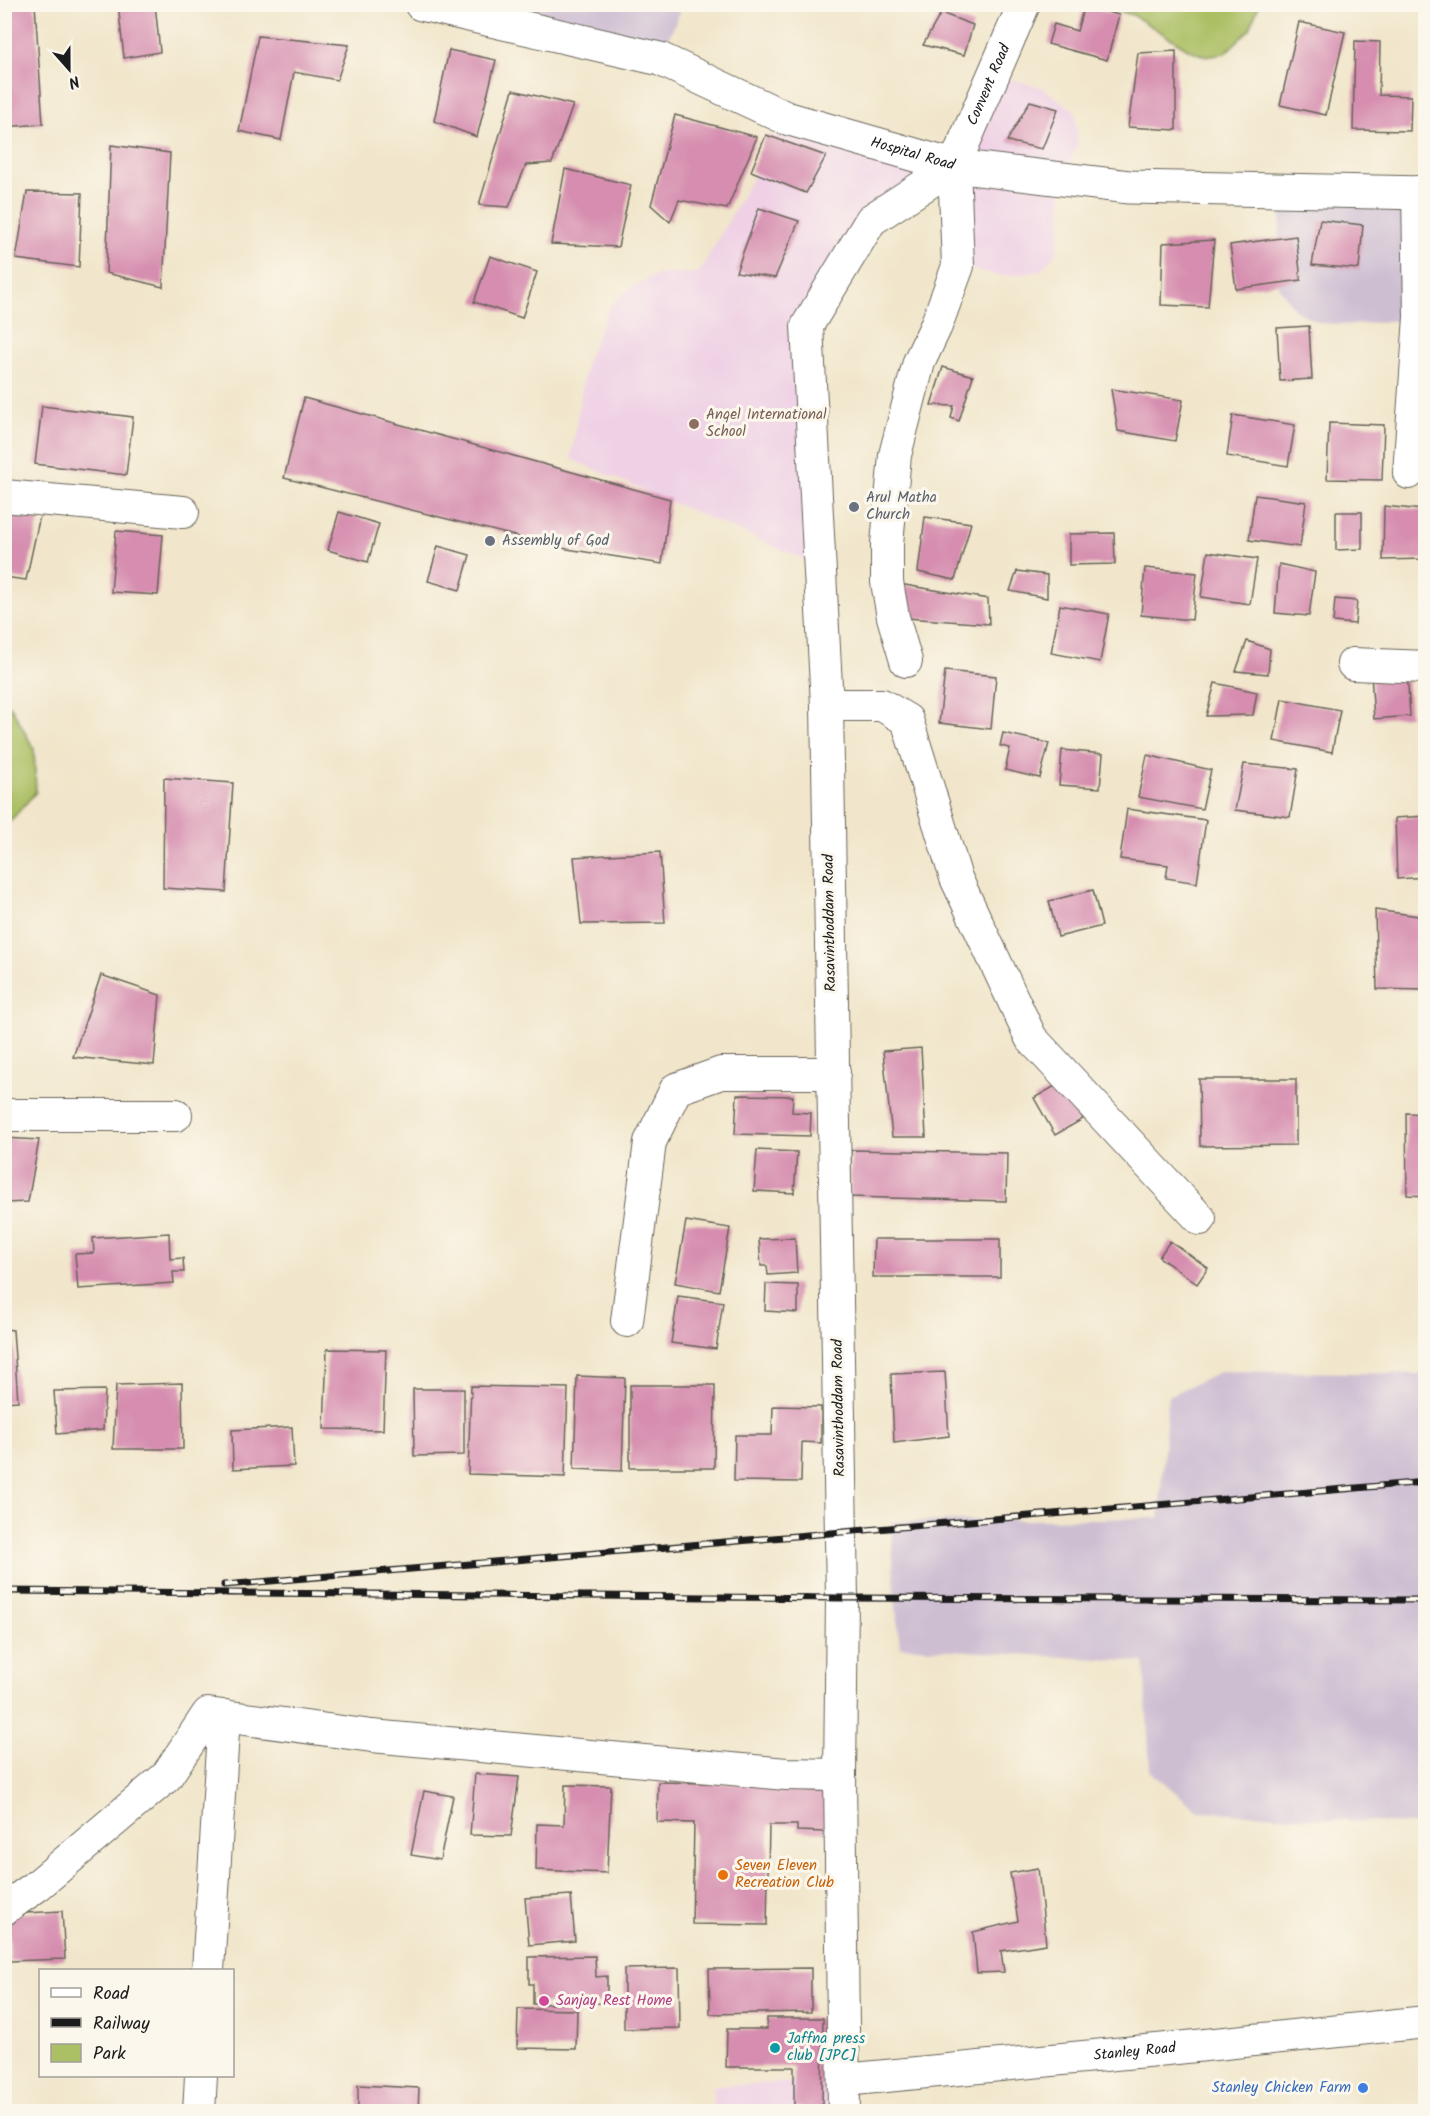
<svg xmlns="http://www.w3.org/2000/svg" width="1430" height="2116" font-family="Kalam,sans-serif">
<rect width="100%" height="100%" fill="#fbf7ec"/>
<filter id="ink" filterUnits="userSpaceOnUse"><feTurbulence type="fractalNoise" baseFrequency=".0167" numOctaves="2"/><feDisplacementMap in="SourceGraphic" scale="12" xChannelSelector="R" yChannelSelector="G"/><feConvolveMatrix kernelMatrix="1 2 1 2 8 2 1 2 1" color-interpolation-filters="sRGB"/></filter>
<filter id="wash" filterUnits="userSpaceOnUse"><feTurbulence type="fractalNoise" baseFrequency=".008" numOctaves="4" result="noise"/><feDisplacementMap in="SourceGraphic" scale="24" xChannelSelector="R" yChannelSelector="G"/><feGaussianBlur stdDeviation="1.35" result="paint"/><feColorMatrix in="noise" values="0 0 0 0 0 0 0 0 0 0 0 0 0 0 0 0 0 1.4 0 .05"/><feComposite in="paint" operator="in"/></filter>
<g filter="url(#wash)">
<rect width="100%" height="100%" fill="#f1e6cb"/>
<!-- built -->
<path fill="#efd0e5" d="M994,74L1043,88L1075,111L1078,143L1062,179L1061,225L1057,251L1041,271L1001,276L958,266L954,167L871,220L807,326L820,566L571,459L586,362L610,306L630,288L656,275L699,273L786,118L954,166Z
M844,2080V2111L713,2112V2086Z"/>
<!-- industrial -->
<path fill="#cdbed2" d="M498,5H683L660,59L494,21Z
M1283,190L1418,192L1416,318L1353,325L1320,323L1295,310L1278,286V253Z
M1222,1371L1425,1374V1825L1198,1811L1150,1771L1144,1662L900,1647L895,1598L891,1522L1159,1518L1168,1396Z"/>
<!-- green -->
<path fill="#abbf64" stroke="#646e40" stroke-width="1.5" d="M1095,5L1259,4V5L1250,29L1225,53L1204,56L1188,49L1133,15Z
M5,704L11,707L34,749L36,792L5,827Z"/>
<g id="blocks">
<!-- building -->
<path fill="#d68daf" d="M4,4H35L43,124L4,127Z
M118,4H155L160,52L124,58Z
M1084,6L1119,15L1107,60L1048,44L1054,24L1077,31Z
M941,13L973,25L964,55L923,45Z
M1299,22L1345,32L1326,115L1280,105Z
M258,36L349,45L337,80L294,72L281,140L239,131Z
M1355,41L1380,42L1379,95L1411,96L1410,131L1353,130Z
M449,50L496,60L477,137L434,121Z
M1176,51V130L1128,127L1138,53Z
M513,90L573,105L552,163L526,165L509,207L479,205Z
M1030,101L1058,109L1042,149L1007,141Z
M675,115L757,137L727,209L679,200L670,222L651,205Z
M766,135L826,156L806,193L751,171Z
M111,145L170,153L163,287L106,273Z
M565,169L631,185L618,247L551,244Z
M27,192L82,193L79,267L16,259Z
M759,208L799,221L775,278L736,272Z
M1320,220L1363,225L1359,269L1312,265Z
M1296,236L1301,280L1236,289L1230,245Z
M1214,240L1208,307L1161,305L1163,243Z
M490,256L537,272L522,318L474,302Z
M1309,326L1312,379L1280,381L1277,328Z
M943,367L973,376L959,421L951,418L954,406L931,405Z
M1111,389L1183,400L1175,441L1118,431Z
M304,398L670,499L662,564L567,549L284,478Z
M42,406L133,417L126,475L35,464Z
M1233,415L1295,425L1288,466L1227,456Z
M1329,423L1384,425L1382,480L1327,479Z
M1255,495L1306,502L1300,547L1249,540Z
M4,505L41,511L26,580L4,577Z
M1384,506L1423,510L1424,559L1383,560Z
M339,512L379,524L368,562L328,550Z
M1336,512H1362V549L1336,550Z
M925,517L971,523L955,580L918,572Z
M116,531L163,535L158,595L111,592Z
M1114,533L1115,564L1069,565V534Z
M438,546L470,555L460,590L428,581Z
M1208,552L1257,559L1250,604L1201,597Z
M1279,564L1315,572L1309,616L1275,613Z
M1145,568L1197,573L1192,620L1141,615Z
M1017,571L1047,575V598L1010,591Z
M887,582L988,599L989,624L893,617Z
M1335,599L1357,601L1355,624L1333,622Z
M1060,605L1109,614L1100,662L1051,653Z
M1247,641L1270,649L1268,674L1236,671Z
M945,671L996,676L991,729L939,723Z
M1407,671L1410,716L1374,719L1371,674Z
M1215,683L1257,692L1253,715L1206,716Z
M1282,699L1340,710L1332,752L1274,741Z
M1003,733L1049,743L1040,778L1005,770L1010,748L1000,746Z
M1062,750L1103,754L1100,788L1059,785Z
M1147,755L1211,770L1202,809L1138,797Z
M1244,764L1298,769L1290,817L1235,810Z
M164,778L233,783L226,892L163,888Z
M1127,809L1206,820L1197,883L1166,878L1168,865L1120,859Z
M1426,816V877L1397,879L1395,818Z
M660,852L665,923L581,924L574,857Z
M1093,890L1102,926L1058,937L1049,901Z
M1375,910L1426,917V990L1377,989Z
M101,975L160,995L154,1065L73,1057Z
M921,1048L926,1137H892L883,1051Z
M1199,1079H1296V1145L1200,1146Z
M1062,1082L1083,1119L1055,1135L1034,1098Z
M737,1095L793,1096L792,1112L811,1113L810,1136L735,1134Z
M1406,1113L1426,1114V1196L1407,1195Z
M4,1138L39,1140L28,1202L4,1203Z
M757,1150L797,1152L794,1193L754,1191Z
M851,1150L1007,1153L1006,1201L850,1197Z
M686,1221L730,1228L719,1291L675,1283Z
M169,1233L170,1259L183,1258L184,1272H173L174,1283L78,1289L75,1254L94,1253L93,1238Z
M795,1238L797,1273L768,1275L767,1266H761L759,1239Z
M874,1239H1000V1277H873Z
M1170,1241L1208,1268L1197,1284L1159,1257Z
M766,1284L798,1285V1313L765,1311Z
M678,1296L723,1302L716,1349L671,1343Z
M4,1329L13,1330L18,1401L4,1402Z
M327,1349L386,1350L383,1430L324,1429Z
M945,1372L949,1436L894,1443L891,1374Z
M577,1376L625,1378L622,1471L574,1469Z
M182,1383L183,1449H113L116,1385Z
M630,1385H715L714,1468H630Z
M471,1386L568,1388L565,1477L468,1474Z
M413,1389H464V1455L414,1456Z
M105,1390L103,1430L57,1434L54,1391Z
M773,1406L821,1407V1443L802,1442L801,1482L734,1481L735,1435H772Z
M292,1427L294,1466L233,1469L232,1430Z
M475,1774L519,1777L511,1836L470,1835Z
M658,1782L799,1785L798,1790L826,1791L825,1832L797,1831V1825H769L767,1925L692,1924L694,1823L657,1822Z
M565,1785L611,1786L607,1873L536,1870L537,1824L564,1825Z
M424,1791L453,1796L440,1860L411,1855Z
M1038,1868L1046,1944L1001,1951L1004,1972L977,1973L973,1932L1018,1921L1010,1873Z
M571,1895L575,1941L529,1945L525,1898Z
M62,1911L65,1959L10,1961L8,1914Z
M595,1956L596,1977L607,1976V2003L533,2004V1984H529V1957Z
M679,1968L680,2028L624,2029V1969Z
M811,1968V2012L710,2014L709,1969Z
M518,2009L577,2010L576,2049L517,2048Z
M767,2018H823L822,2108H794V2067H726L727,2029H767Z
M358,2085L419,2088L418,2112H358Z"/>
</g>
</g>
<g filter="url(#ink)">
<use href="#blocks" fill-opacity="0" stroke="#676359" stroke-width="1.5"/>
<g fill="none" stroke-linecap="round" stroke-linejoin="round">
<!-- minor casing -->
<g stroke="#676359" stroke-width="34">
<g id="minor">
<path d="M1409,473L1420,317L1418,192"/>
<path d="M4,496L183,512"/>
<path id="s1" d="M906,661L893,617L887,582V544L895,455L919,362L936,326L958,266L954,166L1024,4"/>
<path d="M1353,664L1426,667"/>
<path d="M827,705H882L907,720L956,878L1031,1038L1200,1219"/>
<path d="M4,1115H176"/>
<path d="M627,1321L650,1142L676,1089L721,1073H834"/>
<path d="M4,1909L38,1885L166,1777L208,1714L372,1736L786,1774L840,1775"/>
<path d="M208,1970L224,1716"/>
<path id="s2" d="M844,2080L1167,2049L1426,2022"/>
<path d="M199,2112L201,2076"/>
<path d="M844,2112L840,1775L842,1598L827,705L807,326L871,220L954,166"/>
</g>
</g>
<!-- tertiary casing -->
<g stroke="#676359" stroke-width="35">
<g id="tertiary">
<path id="s3" d="M421,4L660,59L786,118L954,166L1129,187L1426,193"/>
</g>
</g>
<!-- minor -->
<use href="#minor" stroke="#fff" stroke-width="32"/>
<!-- tertiary -->
<use href="#tertiary" stroke="#fff" stroke-width="33"/>
<!-- rail casing -->
<g stroke="#1c1c1c" stroke-width="7">
<path id="rail" d="M224,1585L1426,1482
M4,1591L842,1598L1426,1600"/>
</g>
<!-- rail -->
<use href="#rail" stroke="#fbf7ec" stroke-width="4.5" stroke-dasharray="14" stroke-linecap="butt"/>
</g>
</g>
<!-- markers -->
<circle fill="#8d6e63" stroke="#fbf7ec" stroke-width="2" cx="694" cy="424" r="6"/>
<g fill="#6b7280" stroke="#fbf7ec" stroke-width="2">
<circle cx="854" cy="507" r="6"/>
<circle cx="490" cy="541" r="6"/>
</g>
<circle fill="#e8710a" stroke="#fbf7ec" stroke-width="2" cx="723" cy="1875" r="6"/>
<circle fill="#d1479c" stroke="#fbf7ec" stroke-width="2" cx="544" cy="2001" r="6"/>
<circle fill="#0f9aa8" stroke="#fbf7ec" stroke-width="2" cx="775" cy="2048" r="6"/>
<circle fill="#3f7fe0" stroke="#fbf7ec" stroke-width="2" cx="1363" cy="2088" r="6"/>
<g text-anchor="middle" dominant-baseline="central" stroke-width="6" stroke-linejoin="round" paint-order="stroke">
<!-- street labels -->
<g font-size="15" fill="#1c1c1c" stroke="#fbf7ec">
<text stroke="none"><textPath href="#s1" startOffset="597">Convent Road</textPath></text>
<text stroke="none"><textPath href="#s3" startOffset="516">Hospital Road</textPath></text>
<text transform="translate(830 923) rotate(-91)">Rasavinthoddam Road</text>
<text transform="translate(839 1408) rotate(-91)">Rasavinthoddam Road</text>
<text stroke="none"><textPath href="#s2" startOffset="292">Stanley Road</textPath></text>
</g>
<!-- education labels -->
<g font-size="15" fill="#785e54" stroke="#fbf7ec" text-anchor="start">
<text x="706" y="415">Angel International<tspan x="706" dy="17">School</tspan></text>
</g>
<!-- worship labels -->
<g font-size="15" fill="#5b616d" stroke="#fbf7ec" text-anchor="start">
<text x="866" y="498">Arul Matha<tspan x="866" dy="17">Church</tspan></text>
<text x="502" y="541">Assembly of God</text>
</g>
<!-- food labels -->
<g font-size="15" fill="#c56008" stroke="#fbf7ec" text-anchor="start">
<text x="735" y="1866">Seven Eleven<tspan x="735" dy="17">Recreation Club</tspan></text>
</g>
<!-- hotel labels -->
<g font-size="15" fill="#b23c85" stroke="#fbf7ec" text-anchor="start">
<text x="556" y="2001">Sanjay Rest Home</text>
</g>
<!-- culture labels -->
<g font-size="15" fill="#0d838f" stroke="#fbf7ec" text-anchor="start">
<text x="787" y="2039">Jaffna press<tspan x="787" dy="17">club [JPC]</tspan></text>
</g>
<!-- shop labels -->
<g font-size="15" fill="#366cbe" stroke="#fbf7ec" text-anchor="end">
<text x="1351" y="2088">Stanley Chicken Farm</text>
</g>
</g>
<!-- margin -->
<rect width="1430" height="2116" fill="none" stroke="#fbf7ec" stroke-width="24"/>
<!-- legend -->
<rect x="39" y="1969" width="195" height="108" fill="#fbf7ec" stroke="#a29f99" stroke-width="1.5"/>
<rect x="51" y="1988" width="30" height="9" fill="#ffffff" stroke="#a29f99" stroke-width="1.5"/>
<text x="93" y="1999" font-size="18" fill="#1c1c1c">Road</text>
<rect x="51" y="2018" width="30" height="9" fill="#1c1c1c" stroke="#a29f99" stroke-width="1.5"/>
<text x="93" y="2029" font-size="18" fill="#1c1c1c">Railway</text>
<rect x="51" y="2044" width="30" height="18" fill="#abbf64" stroke="#a29f99" stroke-width="1.5"/>
<text x="93" y="2059" font-size="18" fill="#1c1c1c">Park</text>
<!-- north arrow -->
<g transform="translate(69 69) rotate(159)" stroke="#fbf7ec" stroke-width="4.5" paint-order="stroke">
<path d="M0-4.5L10 22L0 15L-10 22Z" fill="#1c1c1c"/>
<text y="-9" font-size="16" font-weight="bold" text-anchor="middle" fill="#1c1c1c">N</text>
</g>
</svg>
